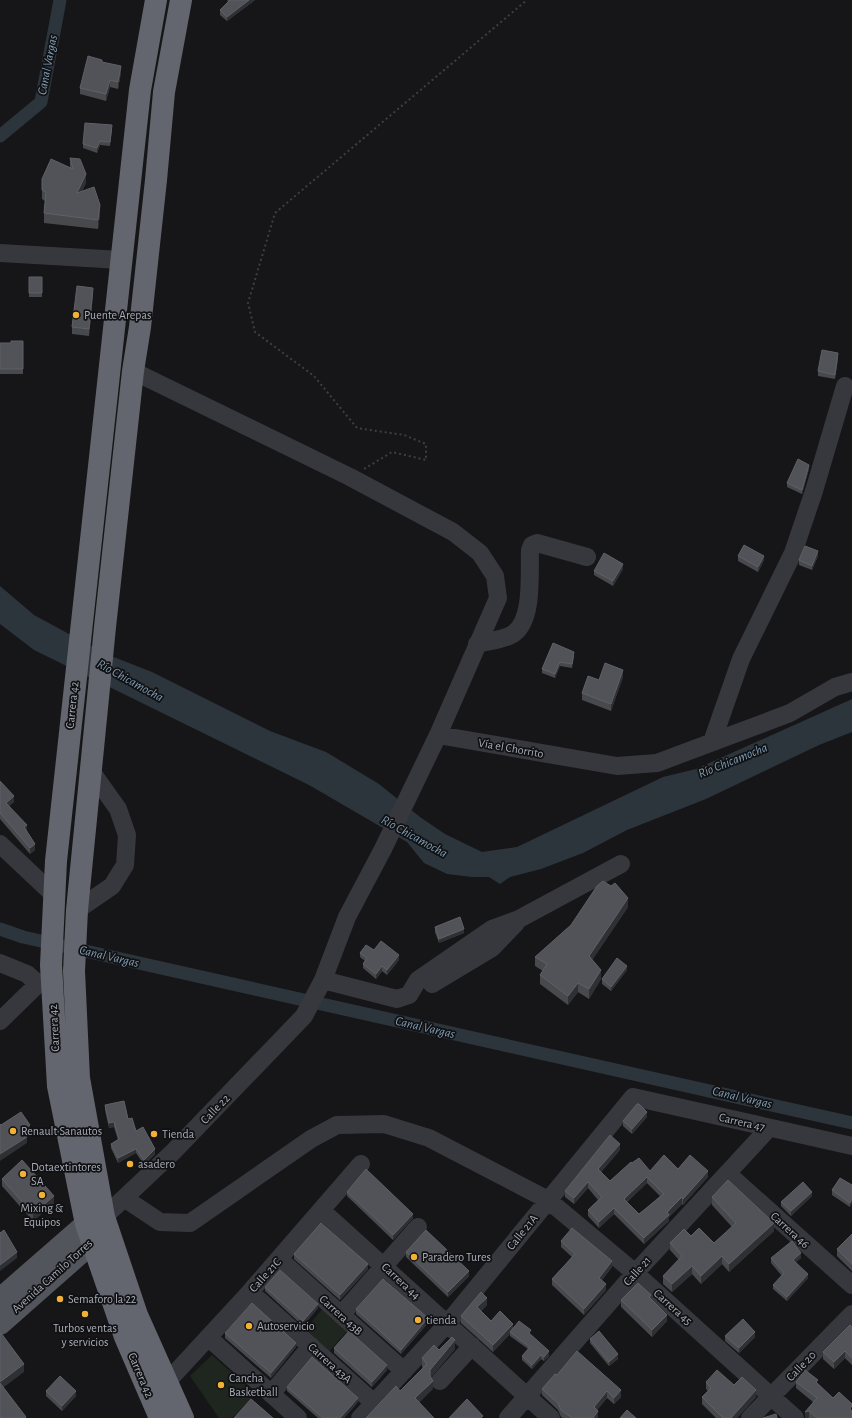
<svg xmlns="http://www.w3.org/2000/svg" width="852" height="1418" font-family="'Alegreya Sans',sans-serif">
<rect width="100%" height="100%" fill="#161618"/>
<!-- green -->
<path fill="#1e261f" d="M324,1307L349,1329L327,1354L302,1333Z
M212,1355L256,1394L232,1418H219L190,1376Z"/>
<!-- water -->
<path fill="#2c353c" d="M0,586L34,615L106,654L152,672L270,731L326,752L379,784L420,817L445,834L482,852L517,847L663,777L696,769L852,699V732L819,745L706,799L627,830L583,853L541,869L510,877L500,884L489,877H472L447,874L424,863L407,842L309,785L34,650L0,624Z"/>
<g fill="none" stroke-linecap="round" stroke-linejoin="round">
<!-- canal -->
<path stroke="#2c353c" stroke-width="13" d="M0,136L41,102L60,0
M0,929L23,937L852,1123"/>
<!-- path -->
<path stroke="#3d3f44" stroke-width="2" stroke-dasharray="2 3" stroke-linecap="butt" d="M364,469L392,452L426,460V444L404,435L357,428L314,376L255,332L248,303L275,213L527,0"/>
<!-- minor -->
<path stroke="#37383d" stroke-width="18" d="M0,253L121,260
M133,371L350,477L453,532L480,553L495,576L498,598L438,735
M477,644C488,641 504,640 513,634C534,620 529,573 530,550L532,545L537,543L587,557
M712,742L741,659L793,553L814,491L845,386
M0,844L54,895
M77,910L112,886L125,865L127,835L118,809L91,771
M0,963L27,974L38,984
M323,980L397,999L409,995L418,980L492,929L519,919L621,864
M432,984L492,948L516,923
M0,1021L38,984L51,979
M728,1174L852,1285
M124,1198L160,1222L190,1223L311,1139L337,1125L384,1124L429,1138L548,1200L635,1273L795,1418
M321,1210L551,1418
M104,1217L173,1152L304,1016L323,980L347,917L383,849L438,735L617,766L657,763L790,713L835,687L852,682
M279,1259L404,1371
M250,1292L374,1403
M341,1315L418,1227
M209,1338L298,1418
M440,1381L472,1346
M166,1383L250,1292L361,1164
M271,1394L311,1346
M360,1418L447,1324L633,1097L852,1146
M508,1418L635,1273L769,1128
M750,1418L852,1314"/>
<!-- major -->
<path stroke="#53555c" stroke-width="22" d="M0,1299L86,1224L103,1217
M0,1324L93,1242L100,1227"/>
<!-- highway -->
<path stroke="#63666e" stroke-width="22" d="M156,0L140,90L56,861L51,965L58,1086L86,1224L125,1337L160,1418
M181,0L164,92L156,180L140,327L133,371L105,627L77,910L74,971L79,1078L104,1217L137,1315L183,1418"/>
</g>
<!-- wall -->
<path fill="#47494d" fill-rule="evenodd" d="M227,0H255L227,21L220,15V10L228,2Z
M102,62L121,73L118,89L110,87L106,101L80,94V88Z
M112,129L110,146L100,145L97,153L83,148V144Z
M70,158L86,183L82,191L100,214L98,229L44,223V213L45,201L42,199V190L70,167Z
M29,277H42V297H29Z
M93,294L89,336L72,334V327Z
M23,341V374H0V343H11Z
M838,358L835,379L818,376V371Z
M809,469L802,494L787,487V483Z
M738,556L764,560L758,572L738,561Z
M818,556L812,570L799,565V560Z
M623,569L613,586L594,575V571Z
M574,656L572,668L560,666L555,678L542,673V669Z
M623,677L611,711L582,700V693Z
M0,781L14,802L9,806L27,831L35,850L30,854L0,819Z
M628,907L592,960L601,979L589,999L578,992L568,1005L540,984V975L543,971L535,966V957Z
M435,927L464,933L439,943L435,932Z
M374,950L399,960L387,975L382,971L376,979L363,968V964L365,961L360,957V953Z
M627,970L611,991L602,984V979Z
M105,1105L128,1119L136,1131L155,1154L144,1165L136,1153L118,1163L111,1148V1144L118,1140L114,1127L109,1128L105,1110Z
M647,1117L632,1134L623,1126V1121Z
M620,1150L601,1172L610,1181L632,1163L650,1171L678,1169L708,1177L683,1205L682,1204L669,1217V1221L644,1244L614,1214L599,1228L588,1216V1210L598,1200L588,1188L574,1204L565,1197V1191ZM647,1183L660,1196L639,1214L627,1202Z
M2,1179L54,1203L33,1221L2,1186Z
M852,1185L850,1207L832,1195V1190Z
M347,1192L413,1218L393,1240L347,1196Z
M812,1196L791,1216L781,1206V1202Z
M712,1197L774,1231L729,1272L722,1264L701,1284L692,1274L672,1292L663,1284V1276L679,1260L670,1250V1243L691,1236L714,1243L732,1227L712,1205Z
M852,1234V1271L837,1256V1249Z
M561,1241L612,1267L602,1280L606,1290L584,1315L552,1285V1279L572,1257L561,1247Z
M406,1252L469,1276L448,1297L406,1257Z
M294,1254L368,1269L340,1300L294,1259Z
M771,1258H801L796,1262L808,1278L787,1301L773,1289V1285L782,1276L771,1263Z
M265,1287L318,1308L303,1326L265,1291Z
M651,1299L667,1321L652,1337L621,1307V1300Z
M487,1305L481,1311L491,1321L513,1328L531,1335L549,1356L544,1361L541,1359L532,1369L522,1360V1356L528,1349L510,1336V1334L493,1352L461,1323V1316Z
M356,1309L428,1323L401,1354L356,1314Z
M852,1327V1365L845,1358L834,1369L823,1359V1352Z
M225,1333L296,1347L271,1378L225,1338Z
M725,1336L755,1337L739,1353L725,1341Z
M590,1339L618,1359L609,1366L590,1343Z
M334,1348L387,1370L372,1387L334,1353Z
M455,1349L431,1377L433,1389L400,1391L423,1368L422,1367V1358L439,1350Z
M577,1351L621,1397L614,1404L607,1398L597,1410L598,1418H563L561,1417L558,1410L542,1395V1389L557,1375Z
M706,1382L734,1385L756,1397L737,1418H716L702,1404V1397L708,1391L706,1389Z
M796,1382L818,1384L852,1418H805L813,1402L796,1388Z
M287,1387L358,1402L344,1418H318L287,1391Z
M46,1391L76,1396L62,1411L46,1396Z"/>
<!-- shaded-wall -->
<path fill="#2f3033" d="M249,0H255L227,21V17Z
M121,66V73L118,89V82Z
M110,80V87L106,101V94Z
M100,141V145L97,153V148Z
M86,174V183L77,202V193Z
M100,205V214L98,229V220Z
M93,288V294L89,336V329Z
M838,353V358L835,379V375Z
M809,465V469L802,494V490Z
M818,551V556L812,570V566Z
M764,556V560L758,572V567Z
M623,564V569L613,586V581Z
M560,662V666L555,678V674Z
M623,670V677L611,711V704Z
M14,796V802L6,809V803Z
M27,825V831L24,834V827Z
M35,844V850L30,854V848Z
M628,898V907L589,965V956Z
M464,929V933L439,943V939Z
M399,955V960L387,975V970Z
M382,966V971L376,979V974Z
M627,966V970L611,991V987Z
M601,970V979L589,999V989Z
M578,983V992L568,1005V996Z
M647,1112V1117L632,1134V1129Z
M114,1122V1127L109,1128V1123Z
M30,1125V1132L23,1137V1130Z
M27,1137V1143L0,1161V1154Z
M620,1144V1150L598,1175V1169Z
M136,1149V1153L118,1163V1158Z
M155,1149V1154L144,1165V1160Z
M708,1171V1177L683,1205V1199Z
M647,1177V1183L624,1205V1199Z
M588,1182V1188L574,1204V1198Z
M812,1192V1196L791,1216V1211Z
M54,1196V1203L33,1221V1214Z
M682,1197V1204L669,1217V1221L644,1244V1238Z
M852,1199V1204L850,1207V1203Z
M614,1208V1214L599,1228V1222Z
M413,1214V1218L393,1240V1235Z
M774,1223V1231L729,1272V1264Z
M17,1252V1258L0,1271V1265Z
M801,1253V1258L793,1265V1260Z
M722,1256V1264L701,1284V1276Z
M612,1261V1267L599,1284V1278Z
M368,1264V1269L340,1300V1295Z
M692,1266V1274L672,1292V1284Z
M469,1271V1276L448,1297V1292Z
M808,1274V1278L787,1301V1297Z
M606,1284V1290L584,1315V1309Z
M487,1298V1305L477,1314V1307Z
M318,1304V1308L303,1326V1321Z
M667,1315V1321L652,1337V1330Z
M428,1318V1323L401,1354V1350Z
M513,1324V1330L510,1332V1334L493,1352V1345Z
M755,1332V1337L739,1353V1348Z
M455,1340V1349L430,1378V1370Z
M296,1343V1347L271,1378V1373Z
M549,1351V1356L544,1361V1357Z
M845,1351V1358L834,1369V1362Z
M618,1354V1359L609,1366V1362Z
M541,1355V1359L532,1369V1365Z
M24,1364V1372L0,1390V1382Z
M387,1365V1370L372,1387V1382Z
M433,1381V1389L415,1407V1398Z
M621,1390V1397L614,1404V1398Z
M756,1390V1397L737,1418H731Z
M76,1391V1396L62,1411V1406Z
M607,1391V1398L594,1414V1407Z
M358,1398V1402L344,1418H340Z
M598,1411V1418H593Z
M809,1411V1418H805V1412Z"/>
<!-- building -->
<path fill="#525359" stroke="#5f6168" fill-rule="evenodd" d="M230,0H249L227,17L220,10Z
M88,56L102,60V62L121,66L118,82L110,80L106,94L80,88Z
M85,123L112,125L110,142L100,141L97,148L83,144Z
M70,158L80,159L86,174L77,193L94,187L100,205L98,220L44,213L46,192L42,190V179L51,159L73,169Z
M29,277H42V293H29Z
M77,286L93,288L89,329L72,327Z
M11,341H23V369H0V343H11Z
M822,350L838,353L835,375L818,371Z
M798,459L809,465L802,490L787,483Z
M744,545L764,556L758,567L738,556Z
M805,546L818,551L812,566L799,560Z
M604,553L623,564L613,581L594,571Z
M553,643L574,652L572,664L560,662L555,674L542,669Z
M605,663L623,670L611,704L582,693L588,676L599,680Z
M0,781L14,796L6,803L27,825L24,827L35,844L30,848L0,813Z
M603,881L611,886L615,883L628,898L589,956L601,970L589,989L578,983L568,996L540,975L547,964L535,957L571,925L597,886Z
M460,917L464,929L439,939L435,927Z
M381,941L399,955L387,970L382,966L376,974L363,964L367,958L360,953L366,945L374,950Z
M617,958L627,966L611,987L602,979Z
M124,1101L128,1119L132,1118L136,1131L143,1127L155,1149L144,1160L136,1149L118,1158L111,1144L119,1139L114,1122L109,1123L105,1105Z
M637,1104H639L647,1112L632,1129L623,1121Z
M21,1112L30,1125L23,1130L27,1137L0,1154V1124L1,1125Z
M610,1135L620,1144L598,1169L610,1181L631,1162L632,1163L639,1158L650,1171L664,1155L678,1169L690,1155L708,1171L683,1199L682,1197L667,1212L669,1215L644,1238L614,1208L599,1222L588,1210L602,1197L588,1182L574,1198L565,1191ZM647,1177L664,1194L639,1214L624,1199Z
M22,1160L54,1196L33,1214L2,1179Z
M366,1169L413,1214L393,1235L347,1192Z
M840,1178L852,1185V1199L850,1203L832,1190Z
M728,1180L774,1223L729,1264L722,1256L701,1276L692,1266L672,1284L663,1276L682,1256L670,1243L684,1229L691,1236L699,1228L714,1243L736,1223L712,1197Z
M803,1182L812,1192L791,1211L781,1202Z
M321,1223L368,1264L340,1295L294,1254Z
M572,1228L612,1261L599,1278L606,1284L584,1309L552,1279L575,1254L561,1241Z
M4,1230L17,1252L0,1265V1233Z
M426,1230L469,1271L448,1292L406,1252Z
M852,1234V1264L837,1249Z
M792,1241L801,1253L793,1260L808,1274L787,1297L773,1285L784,1273L771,1258Z
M280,1270L318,1304L303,1321L265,1287Z
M383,1279L428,1318L401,1350L356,1309Z
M638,1283L651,1295L649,1297L667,1315L652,1330L621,1300Z
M481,1292L487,1298L477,1307L491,1321L500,1311L513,1324L493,1345L461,1316Z
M252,1303L296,1343L271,1373L225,1333Z
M743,1319L755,1332L739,1348L725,1336Z
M519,1321L531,1330L529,1333L549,1351L544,1357L541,1355L532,1365L522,1356L530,1347L510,1332Z
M850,1325L852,1327V1358L845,1351L834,1362L823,1352Z
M349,1331L387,1365L372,1382L334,1348Z
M599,1331L618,1354L609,1362L590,1339Z
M1,1333L24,1364L0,1382V1334Z
M452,1337L455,1340L430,1370V1376L433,1381L415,1398L434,1418H366L396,1386L400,1391L427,1364L422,1358L434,1345L439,1350Z
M577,1351L621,1390L614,1398L607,1391L594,1407L598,1411L593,1418H572L561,1410L558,1403L542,1389L555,1374L557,1375Z
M312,1357L358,1398L340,1418H323L287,1387Z
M717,1370L734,1385L742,1377L756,1390L731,1418H723L702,1397L711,1388L706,1382Z
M805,1370L818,1380L816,1382L833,1398L839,1392L852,1404V1406L850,1409L852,1411V1418H817L809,1411L805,1412L817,1398L796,1382Z
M60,1376L76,1391L62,1406L46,1391Z
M0,1383L26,1417L25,1418H1L0,1417Z
M251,1399L273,1418H234Z
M467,1399L483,1416L481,1418H449Z
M627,1410L636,1418H620Z
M776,1414L777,1418H763Z"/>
<!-- markers -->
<g fill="#f2b134" stroke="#111113" stroke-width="1.5">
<circle cx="76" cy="315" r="4"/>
<circle cx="13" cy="1131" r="4"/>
<circle cx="154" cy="1134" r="4"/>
<circle cx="130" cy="1164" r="4"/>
<circle cx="23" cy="1174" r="4"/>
<circle cx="42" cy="1195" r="4"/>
<circle cx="414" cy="1257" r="4"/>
<circle cx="60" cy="1299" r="4"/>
<circle cx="85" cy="1314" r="4"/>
<circle cx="418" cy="1320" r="4"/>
<circle cx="249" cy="1326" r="4"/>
<circle cx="221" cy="1385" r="4"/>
</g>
<g text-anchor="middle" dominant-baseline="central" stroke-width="3.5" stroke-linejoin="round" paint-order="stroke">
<!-- poi labels -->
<g font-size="12" fill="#a8adb8" stroke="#111113" text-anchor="start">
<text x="84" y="315">Puente Arepas</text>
<text x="21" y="1131">Renault Sanautos</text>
<text x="162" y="1134">Tienda</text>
<text x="138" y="1164">asadero</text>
<text x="31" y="1167">Dotaextintores<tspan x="31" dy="14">SA</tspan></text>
<text x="42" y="1208" text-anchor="middle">Mixing &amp;<tspan x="42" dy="14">Equipos</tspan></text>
<text x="422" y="1257">Paradero Tures</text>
<text x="68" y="1299">Semaforo la 22</text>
<text x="426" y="1320">tienda</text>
<text x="257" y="1326">Autoservicio</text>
<text x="85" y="1328" text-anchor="middle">Turbos ventas<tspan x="85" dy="14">y servicios</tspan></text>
<text x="229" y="1378">Cancha<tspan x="229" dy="14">Basketball</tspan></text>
</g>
<!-- street labels -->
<g font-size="12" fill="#a8adb8" stroke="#111113">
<text transform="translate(72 705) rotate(-84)">Carrera 42</text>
<text transform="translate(511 748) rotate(10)">Vía el Chorrito</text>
<text transform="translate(54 1028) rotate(-93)">Carrera 42</text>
<text transform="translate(215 1109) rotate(-46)">Calle 22</text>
<text transform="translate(742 1122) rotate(13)">Carrera 47</text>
<text transform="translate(790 1230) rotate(42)">Carrera 46</text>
<text transform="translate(522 1232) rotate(-51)">Calle 21A</text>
<text transform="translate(637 1271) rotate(-48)">Calle 21</text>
<text transform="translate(265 1275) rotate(-48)">Calle 21C</text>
<text transform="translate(52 1276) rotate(-42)">Avenida Camilo Torres</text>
<text transform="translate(401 1281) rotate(43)">Carrera 44</text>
<text transform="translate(673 1307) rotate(42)">Carrera 45</text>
<text transform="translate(341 1315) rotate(42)">Carrera 43B</text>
<text transform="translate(330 1363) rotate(42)">Carrera 43A</text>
<text transform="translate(801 1366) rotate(-46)">Calle 20</text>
<text transform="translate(141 1375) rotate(67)">Carrera 42</text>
</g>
<!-- water labels -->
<g font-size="13" font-style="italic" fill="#7f9bb3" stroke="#111113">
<text transform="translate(48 65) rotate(-79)">Canal Vargas</text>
<text transform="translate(130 681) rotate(29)">Río Chicamocha</text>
<text transform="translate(733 761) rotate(-22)">Río Chicamocha</text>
<text transform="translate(414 837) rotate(29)">Río Chicamocha</text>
<text transform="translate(109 957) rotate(13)">Canal Vargas</text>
<text transform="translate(425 1028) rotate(13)">Canal Vargas</text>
<text transform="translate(742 1098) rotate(13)">Canal Vargas</text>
</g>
</g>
</svg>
